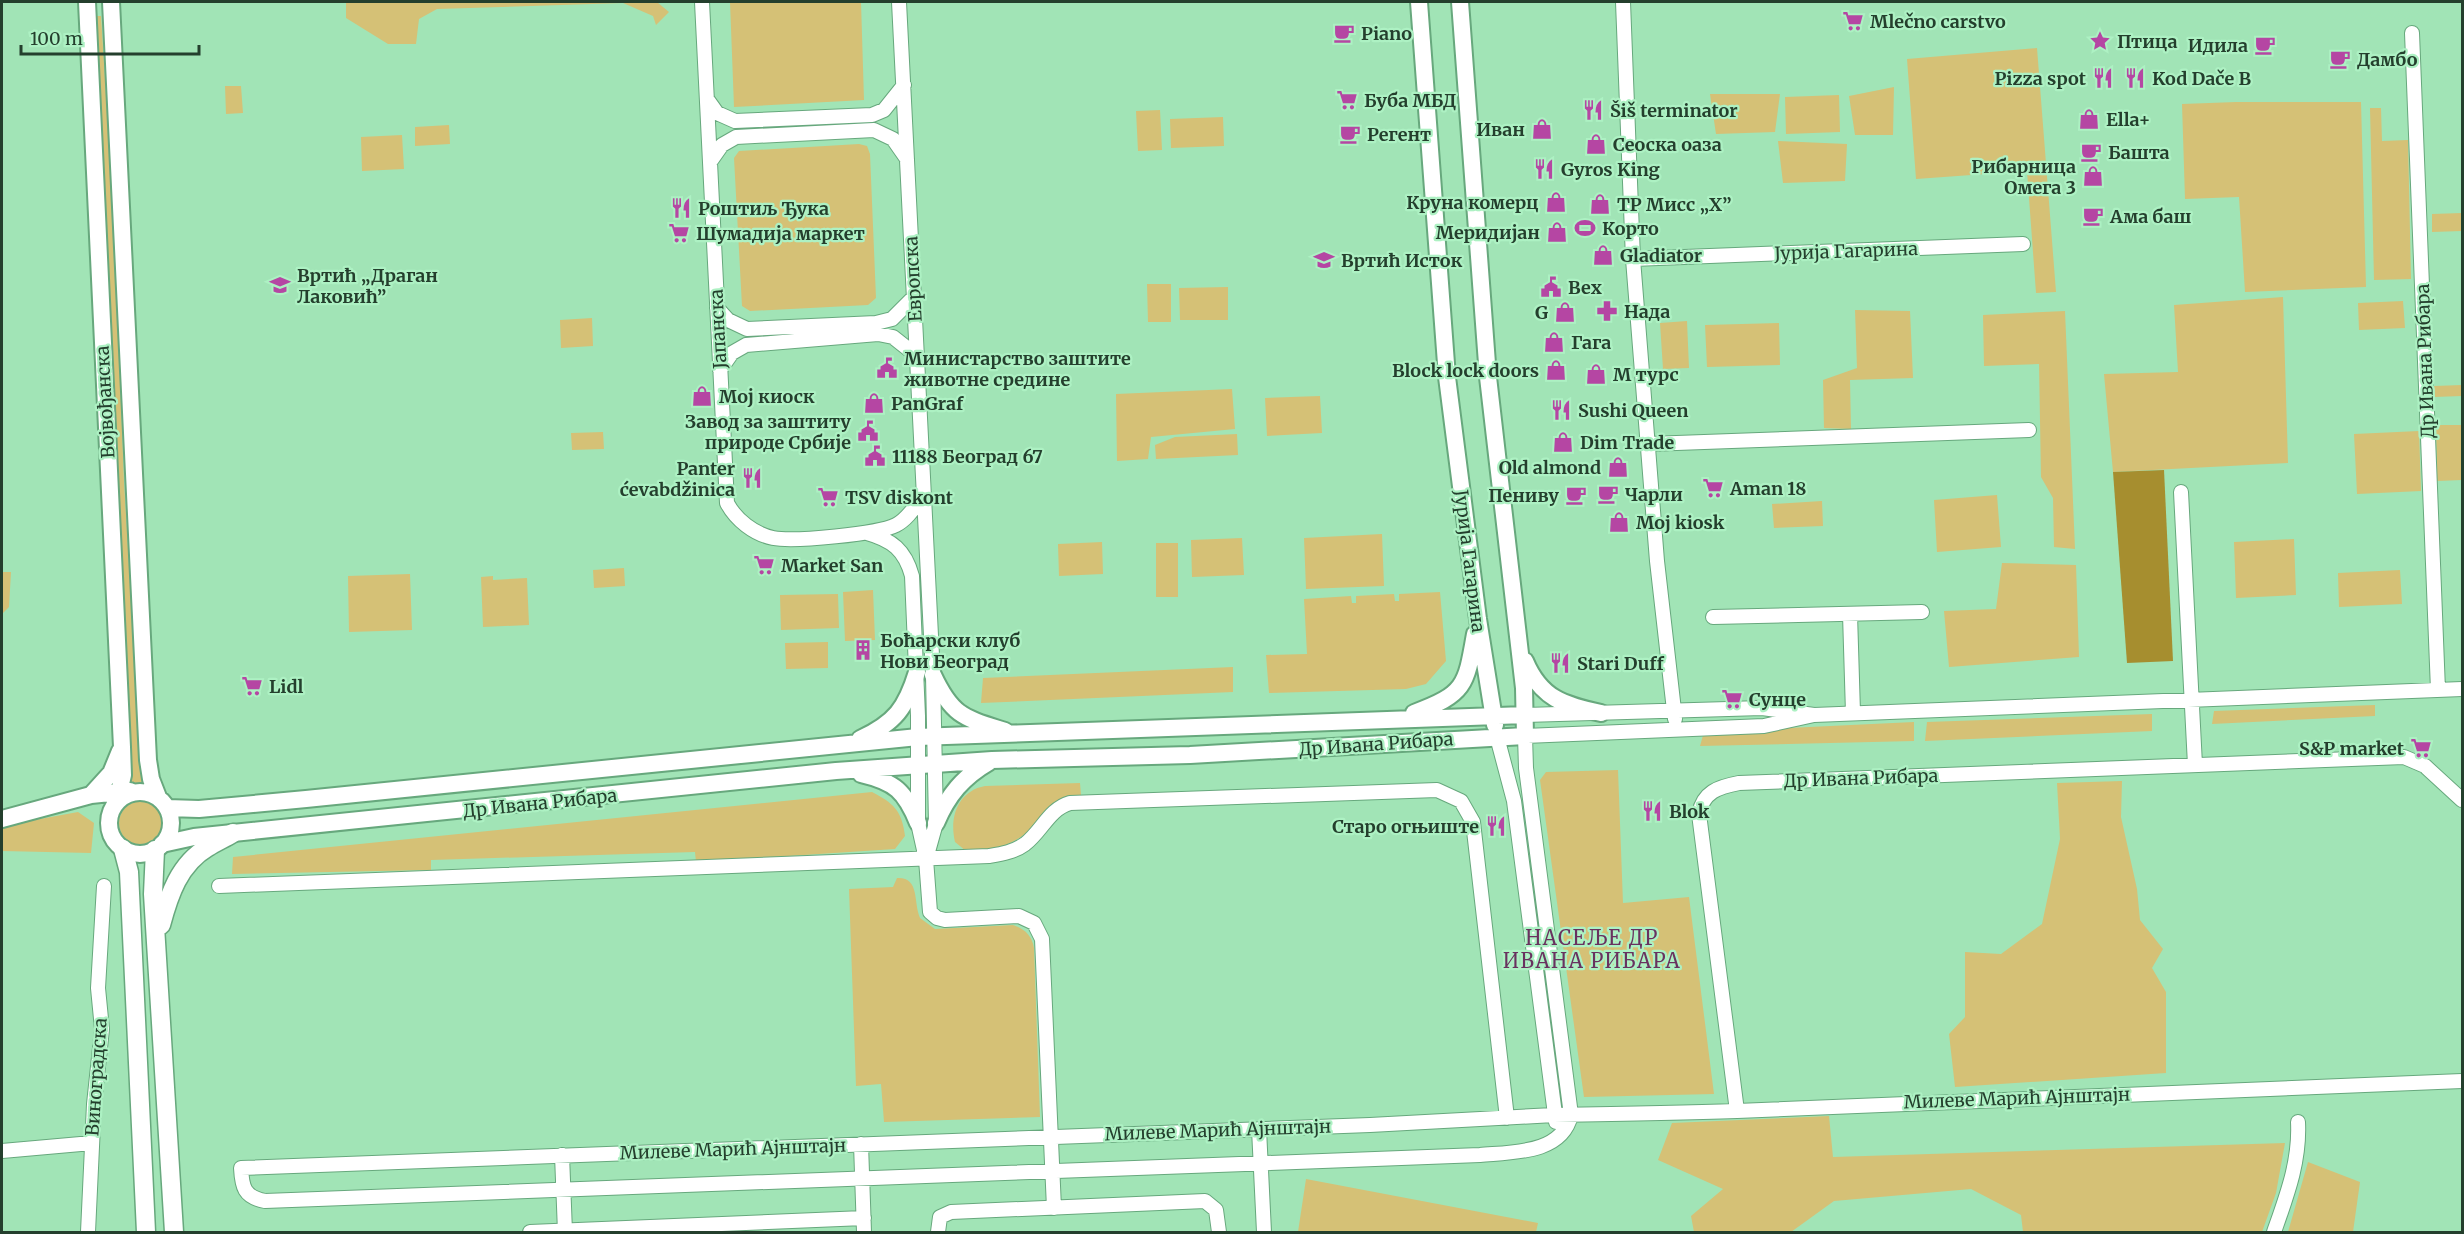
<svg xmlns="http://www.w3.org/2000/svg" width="2464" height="1234" font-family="Merriweather,serif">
<rect width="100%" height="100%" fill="#a1e4b6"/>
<!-- green -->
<path fill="#d5c176" d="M346,2H657L669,12L656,25L653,16L623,3L437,9L419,19L416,44H388L346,18Z
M730,2H861L864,100L734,107Z
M97,16H101L114,223L124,482L142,784L128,785L131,769L101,158Z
M2037,48L2056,292L2036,293L2027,171L1916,179L1907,59Z
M225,86H241L243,113L226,114Z
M1894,87L1893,135H1855L1849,96Z
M1710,94H1780L1775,132L1716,134Z
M1839,95L1840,132L1786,134L1785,97Z
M2236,102H2361L2366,287L2245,292L2239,197L2185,199L2182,104Z
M2370,108H2381L2382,141L2408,140L2411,279L2374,280Z
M1160,110L1162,150L1138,151L1136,111Z
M1223,117L1224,146L1171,148L1170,119Z
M449,125L450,144L415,146V127Z
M402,135L404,169L362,171L361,137Z
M1778,141L1847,144L1845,181L1783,183Z
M859,144L867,146L870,154L876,298L868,305L750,311L742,306L734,158L739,151Z
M2462,213V231L2432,232V214Z
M1147,284H1171V322H1148Z
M1228,287V320H1180L1179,288Z
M2283,297L2288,463L2113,472L2104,374L2178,372L2174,305Z
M2403,301L2405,328L2359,330L2358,303Z
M1855,310L1910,311L1913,378L1850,380L1851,429L1824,428L1823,380L1857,368Z
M2065,311L2075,549L2054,547L2053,498L2041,477L2039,364L1984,366L1983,315Z
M592,318L593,346L561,348L560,320Z
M1687,321L1689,368L1663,369L1660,323Z
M1779,323L1780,365L1707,367L1705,325Z
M2462,385V396L2434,397V386Z
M1232,389L1235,429L1151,437L1148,459L1117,461L1116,394Z
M1320,396L1322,433L1267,436L1265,398Z
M2436,425H2462V480L2437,481Z
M2419,431L2421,491L2357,494L2354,434Z
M603,432L604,449L572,450L571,433Z
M1237,434L1238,455L1156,459L1155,445L1175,437Z
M1997,495L2001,547L1937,552L1934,500Z
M1822,501L1823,526L1774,528L1772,504Z
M1382,534L1384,586L1306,589L1304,538Z
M1242,538L1244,575L1192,577L1191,540Z
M2294,539L2296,595L2236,598L2234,542Z
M1102,542L1103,574L1059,576L1058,544Z
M1156,543H1178V597H1156Z
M2002,563L2076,565L2079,657L1949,667L1944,611L1996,609Z
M624,568L625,586L594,588L593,570Z
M2400,570L2402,604L2339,607L2338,573Z
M2,572H11L9,607L2,614Z
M410,574L412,630L349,632L348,576Z
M493,576V580L527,578L529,625L483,627L481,577Z
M873,590L875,640L845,641L843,592Z
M1440,592L1446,661L1426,684L1406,689L1269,693L1266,655L1307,654L1304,599L1351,596L1352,603H1356V596L1394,594L1395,601H1399V594Z
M838,594L839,628L781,630L780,595Z
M828,642V668L786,669L785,643Z
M1233,667V692L981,703L983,678Z
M2375,705V716L2212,724L2214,711Z
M2152,714V731L1925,741L1927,722Z
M1914,722V741L1700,746L1704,732Z
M1618,770L1623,903L1689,897L1714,1094L1584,1097L1540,780L1546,772Z
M2122,781L2121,817L2137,889L2140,920L2163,949L2152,968L2166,992V1073L1955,1087L1949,1034L1965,1017V952L2001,954L2042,924L2060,839L2057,783Z
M1080,783L1081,795C1044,802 1044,824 1016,840C1000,849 984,850 966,851L955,842C949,817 958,791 985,786Z
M872,792C893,803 902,810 905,836L895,849L696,862L695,852L431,860V870L232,874L233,857Z
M119 823a22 22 0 1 1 44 0a22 22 0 1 1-44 0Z
M78,812L94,823L91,853L2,851V826Z
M897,878C920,877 913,901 920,918L935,929L1013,925C1025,929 1032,936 1034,948L1040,1117L884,1122L881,1084L856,1086L849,889L893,887Z
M1829,1116L1833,1157L2285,1143L2276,1193L2262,1232H2023L2021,1215L1971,1189L1834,1201L1791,1232H1694L1691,1216L1723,1189L1658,1160L1672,1123Z
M2308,1162L2360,1182L2353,1232H2288Z
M1306,1179L1538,1223L1536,1232H1298Z"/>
<!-- forest -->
<path fill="#a68e2f" d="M2164,470L2173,661L2127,663L2113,472Z"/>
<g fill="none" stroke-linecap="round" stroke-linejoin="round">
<!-- minor casing -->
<g stroke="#67a87d" stroke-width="16">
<path id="minor" d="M702,2L727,503C736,520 754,534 773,538C794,542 878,534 896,525C908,519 916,505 924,495
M899,2L933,675L936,823L926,859
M1623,2L1633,259L1657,561L1675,719
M2412,33L2438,690
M707,99L717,113L735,121L872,115L884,110L904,85
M710,162L722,145L736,137L874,130L893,139L907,159
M1633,259L2023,244
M717,308L728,320L747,329L876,323L892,319L914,297
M720,370L732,353L746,345L878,334L893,337L917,356
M1649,444L2029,430
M2181,492L2195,765
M867,533C892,540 905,550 912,576L918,716V823L926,859L930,912L937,918L945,920L1019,916L1034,923L1042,939L1054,1208
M1850,614L1853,713
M1713,617L1922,612
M1525,715L1762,708L1814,715L2462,689
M1814,715L1764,726L1525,736L1526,768L1571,1115C1562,1154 1513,1152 1480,1155L265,1201C244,1197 242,1187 241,1168L1370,1125L1554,1115C1615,1114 1676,1113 1737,1111L2462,1081
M1497,737L1514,801L1556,1122
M219,886L989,856C1001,854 1014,852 1025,844C1042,831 1049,809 1070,803L1437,790L1461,801L1473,822L1507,1118
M1737,1111L1699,814C1703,792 1718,787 1739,783L2404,757L2425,766L2462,800
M1259,1129L1264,1232
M861,1144L864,1232
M2,1151L92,1143
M562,1155L565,1232
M88,1232L94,1104L102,1029L98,988L104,886
M530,1232L864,1218
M938,1232L940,1217L951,1212L1205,1201L1216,1210L1219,1232
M2274,1232C2287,1195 2300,1161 2298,1122"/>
</g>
<!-- major casing -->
<g stroke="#67a87d" stroke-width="20">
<path id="major" d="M87,2L122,747L123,775L117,801
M111,2L148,760L151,779L158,797
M1419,2L1447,377L1478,619L1495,725
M1525,661C1541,699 1564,705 1601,713
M933,675C952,716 964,718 1005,731
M1414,713C1465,694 1466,686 1475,634
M860,739C895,723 906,708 917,672
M861,774C895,782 905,791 918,823
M109 823a31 31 0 1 1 62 0a31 31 0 1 1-62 0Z
M91,795L111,773L120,751
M167,808L199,809L306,799L918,737L1525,715
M2,819L91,795L130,791
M936,823C948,795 963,777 989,762
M162,844L194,837L836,771L992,760L1190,755L1525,736L1524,688L1488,377L1460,2"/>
</g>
<!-- highway casing -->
<g stroke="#67a87d" stroke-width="21">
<path id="highway" d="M123,849L129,872L146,1232
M155,850L153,894L174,1232
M161,925C169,895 179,864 208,847C216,842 225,838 233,833"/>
</g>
<!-- minor -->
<use href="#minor" stroke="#fff" stroke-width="14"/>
<!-- major -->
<use href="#major" stroke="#fff" stroke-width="16"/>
<!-- highway -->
<use href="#highway" stroke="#fff" stroke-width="18"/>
</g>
<!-- icons -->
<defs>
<g id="supermarket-bare" transform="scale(1.62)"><path d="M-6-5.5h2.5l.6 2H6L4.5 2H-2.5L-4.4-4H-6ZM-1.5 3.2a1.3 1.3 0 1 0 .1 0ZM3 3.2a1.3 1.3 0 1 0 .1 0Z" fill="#b546a3" stroke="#adf1c3" stroke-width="2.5" paint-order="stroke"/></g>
<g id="cafe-bare" transform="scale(1.62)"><path d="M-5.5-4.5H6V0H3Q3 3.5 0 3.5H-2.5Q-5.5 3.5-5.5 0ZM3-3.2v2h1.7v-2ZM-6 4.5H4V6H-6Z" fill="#b546a3" stroke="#adf1c3" stroke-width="2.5" paint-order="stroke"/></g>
<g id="sight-bare" transform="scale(1.62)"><path d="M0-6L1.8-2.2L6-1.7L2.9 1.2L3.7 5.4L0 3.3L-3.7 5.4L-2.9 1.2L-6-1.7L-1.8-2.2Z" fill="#b546a3" stroke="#adf1c3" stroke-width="2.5" paint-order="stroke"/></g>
<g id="restaurant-bare" transform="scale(1.62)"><path d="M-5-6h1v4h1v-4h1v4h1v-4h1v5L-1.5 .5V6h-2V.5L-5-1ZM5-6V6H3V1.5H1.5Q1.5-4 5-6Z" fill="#b546a3" stroke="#adf1c3" stroke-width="2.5" paint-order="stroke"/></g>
<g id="shop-bare" transform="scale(1.62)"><path d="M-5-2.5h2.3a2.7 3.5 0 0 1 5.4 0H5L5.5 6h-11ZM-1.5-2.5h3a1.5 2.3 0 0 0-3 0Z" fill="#b546a3" stroke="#adf1c3" stroke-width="2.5" paint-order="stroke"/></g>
<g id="stadium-bare" transform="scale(1.62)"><path d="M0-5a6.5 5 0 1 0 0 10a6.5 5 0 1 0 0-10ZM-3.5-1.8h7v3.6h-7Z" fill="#b546a3" stroke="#adf1c3" stroke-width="2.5" paint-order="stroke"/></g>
<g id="school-bare" transform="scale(1.62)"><path d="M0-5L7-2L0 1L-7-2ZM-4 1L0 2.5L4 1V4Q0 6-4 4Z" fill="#b546a3" stroke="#adf1c3" stroke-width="2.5" paint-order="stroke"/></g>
<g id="civic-bare" transform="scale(1.62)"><path d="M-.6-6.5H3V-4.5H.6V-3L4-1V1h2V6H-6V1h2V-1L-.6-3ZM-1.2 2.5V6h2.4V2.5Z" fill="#b546a3" stroke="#adf1c3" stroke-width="2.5" paint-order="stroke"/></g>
<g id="pharmacy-bare" transform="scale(1.62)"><path d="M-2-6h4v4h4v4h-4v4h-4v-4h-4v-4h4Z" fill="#b546a3" stroke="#adf1c3" stroke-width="2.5" paint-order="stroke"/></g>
<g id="building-bare" transform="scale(1.62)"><path d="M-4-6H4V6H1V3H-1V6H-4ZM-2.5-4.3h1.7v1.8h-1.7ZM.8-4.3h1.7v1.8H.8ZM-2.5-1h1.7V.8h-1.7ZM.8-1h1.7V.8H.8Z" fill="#b546a3" stroke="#adf1c3" stroke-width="2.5" paint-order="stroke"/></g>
</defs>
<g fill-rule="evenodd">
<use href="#supermarket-bare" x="1853" y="21"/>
<use href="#cafe-bare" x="1344" y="33"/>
<use href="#sight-bare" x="2100" y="41"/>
<use href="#cafe-bare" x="2265" y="45"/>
<use href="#cafe-bare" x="2340" y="59"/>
<use href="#restaurant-bare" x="2103" y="78"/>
<use href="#restaurant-bare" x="2135" y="78"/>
<use href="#supermarket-bare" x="1347" y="100"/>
<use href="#restaurant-bare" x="1593" y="110"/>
<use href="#shop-bare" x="2089" y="119"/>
<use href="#shop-bare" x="1542" y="129"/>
<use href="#cafe-bare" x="1350" y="134"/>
<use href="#shop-bare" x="1596" y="144"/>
<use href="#cafe-bare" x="2091" y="152"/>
<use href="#restaurant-bare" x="1544" y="169"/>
<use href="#shop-bare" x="2093" y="176"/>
<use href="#shop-bare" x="1556" y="202"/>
<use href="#shop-bare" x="1600" y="204"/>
<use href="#restaurant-bare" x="681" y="208"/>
<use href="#cafe-bare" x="2093" y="216"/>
<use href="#stadium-bare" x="1585" y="228"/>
<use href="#shop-bare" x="1557" y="232"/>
<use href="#supermarket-bare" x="679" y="233"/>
<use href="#shop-bare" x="1603" y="255"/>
<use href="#school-bare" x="1324" y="260"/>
<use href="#school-bare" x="280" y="285"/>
<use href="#civic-bare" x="1551" y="287"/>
<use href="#pharmacy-bare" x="1607" y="311"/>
<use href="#shop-bare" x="1565" y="312"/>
<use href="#shop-bare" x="1554" y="342"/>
<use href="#civic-bare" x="887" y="368"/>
<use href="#shop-bare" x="1556" y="370"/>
<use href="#shop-bare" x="1596" y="374"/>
<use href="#shop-bare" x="702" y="396"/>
<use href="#shop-bare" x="874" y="403"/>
<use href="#restaurant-bare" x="1561" y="410"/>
<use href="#civic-bare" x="868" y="431"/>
<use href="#shop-bare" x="1563" y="442"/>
<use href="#civic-bare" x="875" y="456"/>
<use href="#shop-bare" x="1618" y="467"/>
<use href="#restaurant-bare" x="752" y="478"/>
<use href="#supermarket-bare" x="1713" y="488"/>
<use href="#cafe-bare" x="1608" y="494"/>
<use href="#cafe-bare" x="1576" y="495"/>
<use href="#supermarket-bare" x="828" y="497"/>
<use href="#shop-bare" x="1619" y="522"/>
<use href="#supermarket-bare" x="764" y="565"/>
<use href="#building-bare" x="863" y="650"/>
<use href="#restaurant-bare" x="1560" y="663"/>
<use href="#supermarket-bare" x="252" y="686"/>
<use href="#supermarket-bare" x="1732" y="699"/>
<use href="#supermarket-bare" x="2421" y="748"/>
<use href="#restaurant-bare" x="1652" y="811"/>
<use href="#restaurant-bare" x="1496" y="826"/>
</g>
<g text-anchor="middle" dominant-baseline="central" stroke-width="4.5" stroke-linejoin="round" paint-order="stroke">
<!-- poi labels -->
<g font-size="18" font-weight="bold" fill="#243f2d" stroke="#adf1c3" text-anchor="start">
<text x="1870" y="21">Mlečno carstvo</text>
<text x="1361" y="33">Piano</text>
<text x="2117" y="41">Птица</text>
<text x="2248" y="45" text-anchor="end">Идила</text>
<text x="2357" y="59">Дамбо</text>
<text x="2086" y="78" text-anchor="end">Pizza spot</text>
<text x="2152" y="78">Kod Dače B</text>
<text x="1364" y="100">Буба МБД</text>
<text x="1610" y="110">Šiš terminator</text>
<text x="2106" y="119">Ella+</text>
<text x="1525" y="129" text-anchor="end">Иван</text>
<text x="1367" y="134">Регент</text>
<text x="1613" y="144">Сеоска оаза</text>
<text x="2108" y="152">Башта</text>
<text x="2076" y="166" text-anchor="end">Рибарница<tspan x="2076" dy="21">Омега 3</tspan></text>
<text x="1561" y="169">Gyros King</text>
<text x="1539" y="202" text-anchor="end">Круна комерц</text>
<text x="1617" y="204">ТР Мисс „X”</text>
<text x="698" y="208">Роштиљ Ђука</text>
<text x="2110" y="216">Ама баш</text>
<text x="1602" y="228">Корто</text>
<text x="1540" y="232" text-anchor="end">Меридијан</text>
<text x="696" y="233">Шумадија маркет</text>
<text x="1620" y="255">Gladiator</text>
<text x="1341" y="260">Вртић Исток</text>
<text x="297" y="275">Вртић „Драган<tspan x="297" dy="21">Лаковић”</tspan></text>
<text x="1568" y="287">Bex</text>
<text x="1624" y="311">Нада</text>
<text x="1548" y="312" text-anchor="end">G</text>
<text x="1571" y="342">Гага</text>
<text x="904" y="358">Министарство заштите<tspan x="904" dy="21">животне средине</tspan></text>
<text x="1539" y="370" text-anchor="end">Block lock doors</text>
<text x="1613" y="374">М турс</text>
<text x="719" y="396">Мој киоск</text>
<text x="891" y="403">PanGraf</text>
<text x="1578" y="410">Sushi Queen</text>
<text x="851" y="421" text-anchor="end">Завод за заштиту<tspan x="851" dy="21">природе Србије</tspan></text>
<text x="1580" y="442">Dim Trade</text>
<text x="892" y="456">11188 Београд 67</text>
<text x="1601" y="467" text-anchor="end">Old almond</text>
<text x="735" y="468" text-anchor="end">Panter<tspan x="735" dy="21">ćevabdžinica</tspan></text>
<text x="1730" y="488">Aman 18</text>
<text x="1625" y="494">Чарли</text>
<text x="1559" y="495" text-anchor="end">Пениву</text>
<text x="845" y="497">TSV diskont</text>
<text x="1636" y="522">Moj kiosk</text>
<text x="781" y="565">Market San</text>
<text x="880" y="640">Боћарски клуб<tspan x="880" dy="21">Нови Београд</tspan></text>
<text x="1577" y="663">Stari Duff</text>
<text x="269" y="686">Lidl</text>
<text x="1749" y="699">Сунце</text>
<text x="2404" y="748" text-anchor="end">S&amp;P market</text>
<text x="1669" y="811">Blok</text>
<text x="1479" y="826" text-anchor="end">Старо огњиште</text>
</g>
<!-- street labels -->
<g font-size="18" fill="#243f2d" stroke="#adf1c3">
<text transform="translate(1846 251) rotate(-2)">Јурија Гагарина</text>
<text transform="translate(913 279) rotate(-93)">Европска</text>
<text transform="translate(718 329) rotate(-93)">Јапанска</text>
<text transform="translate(2425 361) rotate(-92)">Др Ивана Рибара</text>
<text transform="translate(105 402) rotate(-93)">Војвођанска</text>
<text transform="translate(1470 561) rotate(83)">Јурија Гагарина</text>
<text transform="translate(1376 744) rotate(-4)">Др Ивана Рибара</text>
<text transform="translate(1861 778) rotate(-2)">Др Ивана Рибара</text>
<text transform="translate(540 803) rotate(-6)">Др Ивана Рибара</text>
<text transform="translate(96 1077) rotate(-86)">Виноградска</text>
<text transform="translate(2017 1098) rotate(-2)">Милеве Марић Ајнштајн</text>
<text transform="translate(1218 1130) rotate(-2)">Милеве Марић Ајнштајн</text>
<text transform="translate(733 1149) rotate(-2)">Милеве Марић Ајнштајн</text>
</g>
<!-- neighbourhood labels -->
<g font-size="20" letter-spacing="1.5" fill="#69325f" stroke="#adf1c3">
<text x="1592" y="937">НАСЕЉЕ ДР<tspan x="1592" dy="23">ИВАНА РИБАРА</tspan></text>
</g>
</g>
<!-- border -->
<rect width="2464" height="1234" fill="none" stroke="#243f2d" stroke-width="6"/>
<!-- scale -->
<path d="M21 45v9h178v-9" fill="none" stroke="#243f2d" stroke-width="3"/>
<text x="30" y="45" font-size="18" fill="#243f2d" stroke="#adf1c3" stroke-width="4.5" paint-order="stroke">100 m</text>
</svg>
